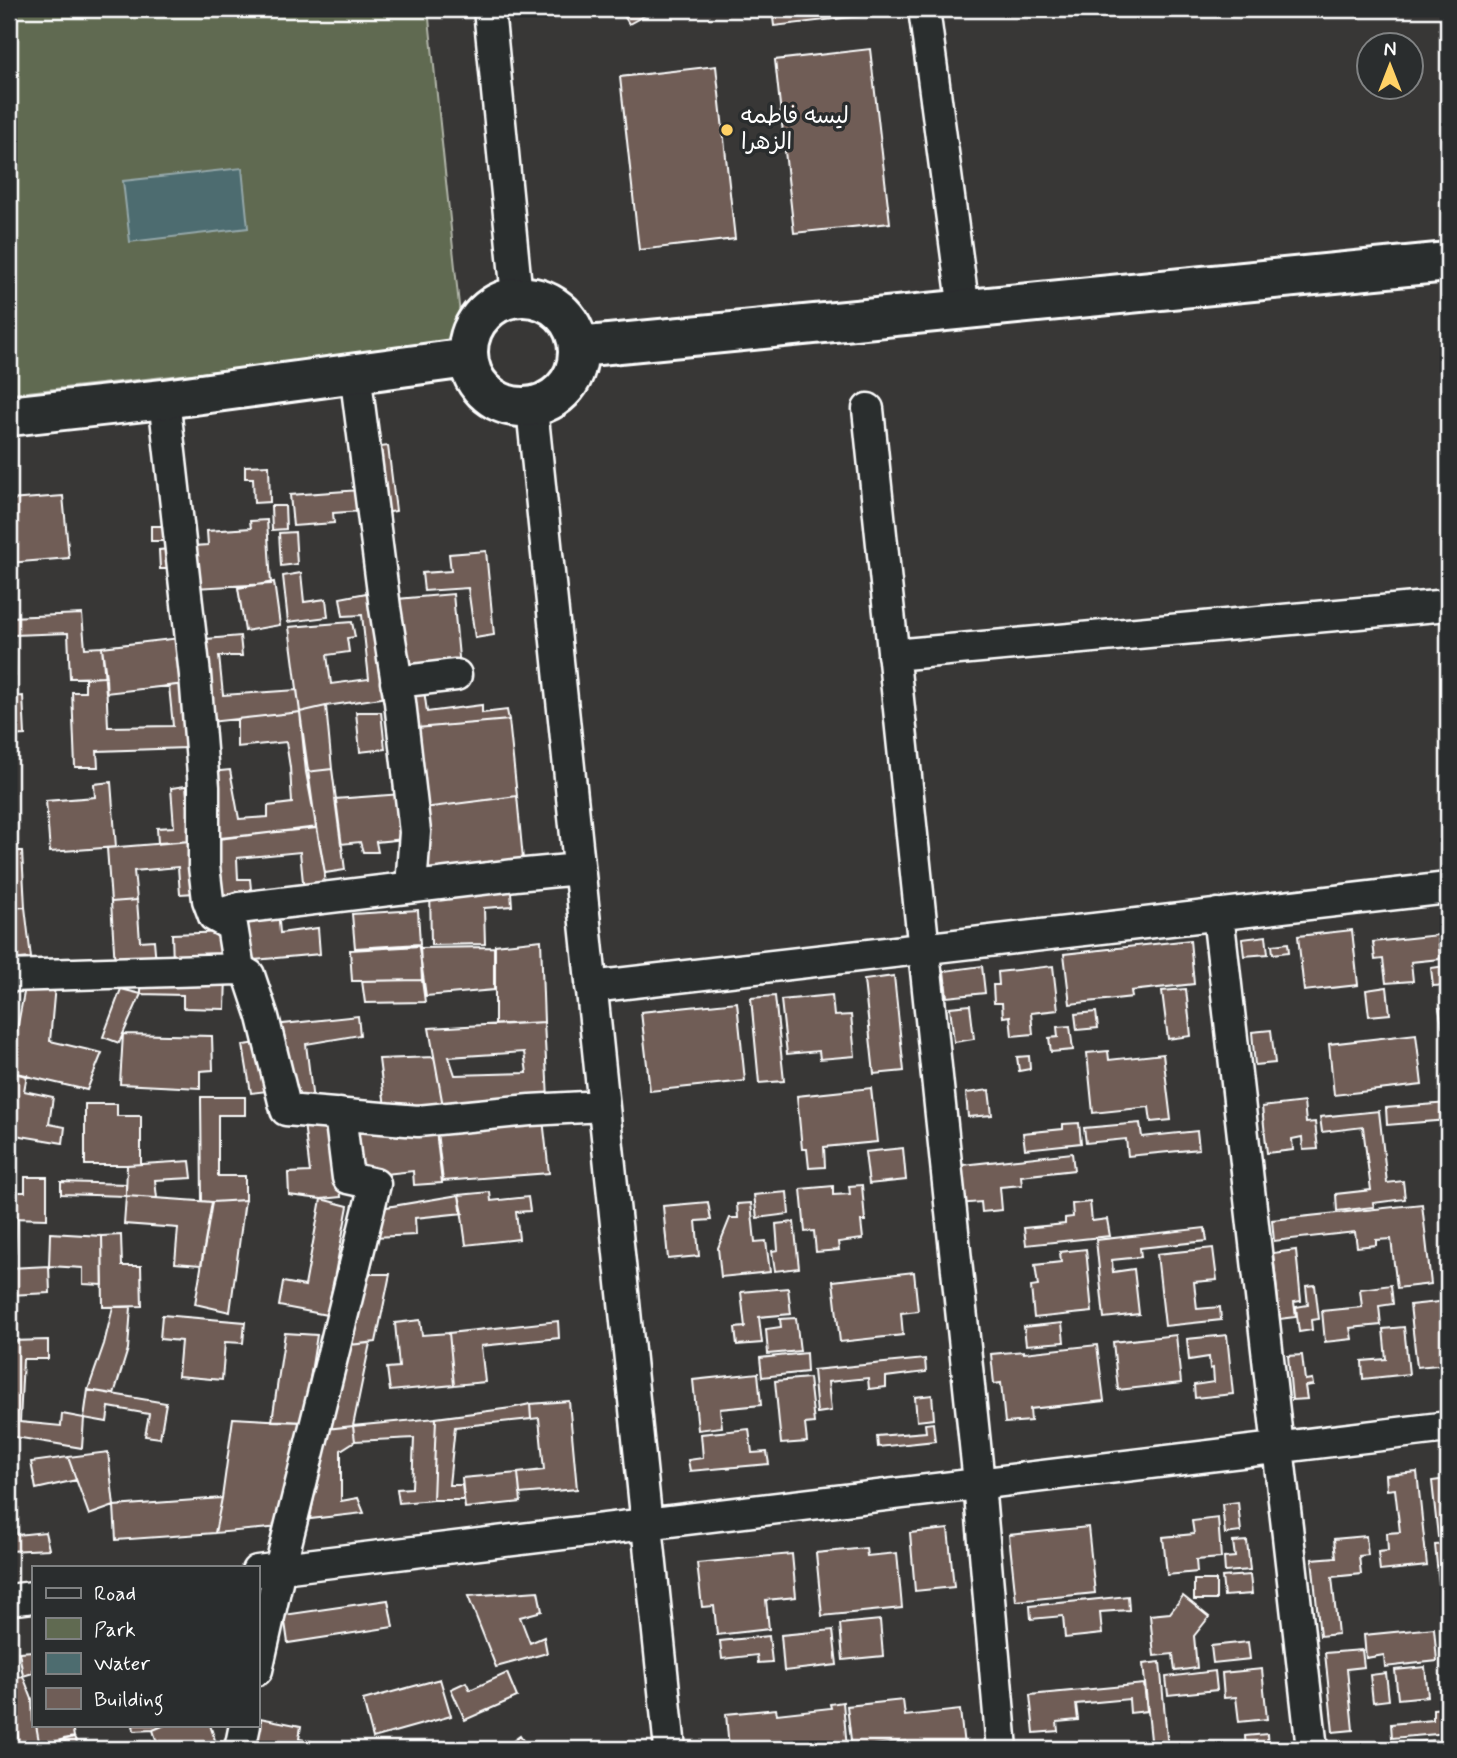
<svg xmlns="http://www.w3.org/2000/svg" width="1457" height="1758" font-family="Mynerve,'Playpen Sans Arabic',sans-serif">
<rect width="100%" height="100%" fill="#383736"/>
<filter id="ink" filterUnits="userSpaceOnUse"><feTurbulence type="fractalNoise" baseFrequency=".0143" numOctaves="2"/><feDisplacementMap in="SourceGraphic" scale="14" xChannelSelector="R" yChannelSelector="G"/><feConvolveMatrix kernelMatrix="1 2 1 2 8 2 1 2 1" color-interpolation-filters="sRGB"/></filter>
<g filter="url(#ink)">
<!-- green -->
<path fill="#606a51" stroke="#b0b4a8" stroke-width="2" d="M9,9H428L463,344L9,394Z"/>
<!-- water -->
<path fill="#4d6c6f" stroke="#94a7a9" stroke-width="2" d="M242,168L248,228L130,242L123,181Z"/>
<!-- building -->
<path fill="#6f5d57" stroke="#fff" stroke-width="2" fill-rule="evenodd" d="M620,9H656L629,24Z
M772,9H869L870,15L774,26Z
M870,49L890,223L794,233L775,60Z
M716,66L735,239L639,250L620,77Z
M388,446L396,511L379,514L372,448Z
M269,465L270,502L254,503L253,478H245V466Z
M360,490L362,511L333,513L334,523L293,526L290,495Z
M63,496L69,558L9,563V500Z
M271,506H285L286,529L272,530Z
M267,520L271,584L194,588L192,546L208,545L207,531L251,528L250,521Z
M151,526H167V541H151Z
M295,532L297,564L281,566L279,533Z
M169,549L170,569H160L159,550Z
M486,551L494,635L475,638L468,588L424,591L422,573L451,571L449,554Z
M301,573L304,602L326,599L328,617L288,622L283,576Z
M274,582L280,625L245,631L238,588Z
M377,591L395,696L326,706L300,712L289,627L352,622L355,637L347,638L349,652L327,655L331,684L369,679L362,615L343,616L340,598Z
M453,594L460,668L398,677L386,600Z
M82,614L85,648L102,647L106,677L70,678L68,633L13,635L15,675H9V617Z
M240,636L242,656H219L223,695L297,690L300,712L201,723L195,640Z
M180,638L185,684L106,693L102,647Z
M106,677L108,727L173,726L169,686L185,684L187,748L97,751L98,767H75L72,692H85V678Z
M423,683L427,712L482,705V713L507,710L509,720L405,729L402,685Z
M23,696L25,735L9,736V697Z
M326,706L332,769L306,772L300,712Z
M300,712L316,828L210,839V772L230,770L239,819L268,817V806L292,803L290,767L286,742L237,747V719Z
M356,712H381L385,749L360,752Z
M509,720L517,796L416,809L405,729Z
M332,769L345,870L325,873L306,772Z
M111,782L116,847L50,852L46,801L95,797L94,784Z
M186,786L191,841L158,843L157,828L174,827L171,788Z
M402,794L404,839L376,842L378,852H363L360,842L341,844L335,799Z
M517,796L524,870L423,882L416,809Z
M317,827L325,873L323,891L304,892L300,852L237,858L238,879H250L252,900L216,904L210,840Z
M191,841L195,893L180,894L178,867L134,871L137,900L111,902L107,848Z
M9,851H22L25,907L9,908Z
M510,878L512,906L484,908L485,944L431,945L430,886Z
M137,900L140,941L154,940L156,963L115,966L111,902Z
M25,907L31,958L9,960V908Z
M278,910L280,933L318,928L320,954L254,960L241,964L235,916Z
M418,910L420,944L355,948L352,914Z
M1352,930L1358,985L1304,991L1298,936Z
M228,932L230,962L173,963L172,934Z
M1438,935L1440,959L1411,962L1413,981L1386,983L1383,959L1375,960L1373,942Z
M1266,936L1268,954L1244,956L1242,939Z
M541,940L544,1022L495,1025V945Z
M1190,940L1194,984L1131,991L1132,997L1070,1004L1064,954Z
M1288,943L1289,952L1273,954L1272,945Z
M420,946L422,980L352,981L350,950Z
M494,947V990L426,996L419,948Z
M982,966L985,993L947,997L944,971Z
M1053,966L1058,1010L1031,1013L1033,1034L1012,1036L1010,1016L1003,1017L1002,1003H994L993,985H999L998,972Z
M1446,966L1448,985L1433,986L1431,968Z
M141,974L226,975L225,1009L183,1008V995L141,994Z
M894,976L904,1071L874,1074L864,980Z
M422,980L425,1002L365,1003L362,981Z
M26,982L55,985L50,1041L102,1053L87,1090L9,1072Z
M1387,987L1390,1014L1369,1016L1366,990Z
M121,989L141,994L119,1043L103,1037Z
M1186,989L1191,1036L1168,1039L1162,991Z
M832,995L834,1016L851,1015L855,1056L820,1059L819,1051L787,1054L781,1000Z
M775,996L784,1081L759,1083L751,998Z
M737,1002L745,1081L650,1091L641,1012Z
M970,1005L974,1039L954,1042L950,1007Z
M1448,1007V1025L1442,1026L1439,1008Z
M1096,1012L1098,1028L1077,1030L1075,1014Z
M358,1016L360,1035L306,1044L313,1101L287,1100L274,1025Z
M544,1022L548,1099L443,1106L429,1028ZM524,1052L527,1073L455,1075L449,1057Z
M1070,1026L1073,1050L1051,1052L1049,1038L1058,1037L1057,1027Z
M1271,1030L1275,1063L1255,1065L1252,1032Z
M123,1034L212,1036L213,1070L200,1071V1088L120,1084Z
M1416,1034L1422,1085L1334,1095L1329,1044Z
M266,1042L276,1090L251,1093L243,1045Z
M1108,1051L1109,1060L1163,1054L1171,1120L1151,1122L1149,1107L1093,1113L1087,1053Z
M1029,1056L1030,1069L1019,1071L1017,1057Z
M434,1057L443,1106L385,1107L379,1059Z
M9,1072L27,1075L24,1091L53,1097L49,1124L65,1127L63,1143L9,1134Z
M871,1088L877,1142L824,1147L825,1167L809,1168L807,1149H802L797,1096Z
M989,1090L992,1115L968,1117L966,1093Z
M201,1097H245V1115H218V1176H245V1200L212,1202L202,1201Z
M1304,1102L1306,1123L1315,1122L1318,1149L1303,1150L1302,1137L1292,1139L1293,1150L1267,1153L1262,1107Z
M1448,1103V1120L1387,1125L1386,1108Z
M85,1104H117V1116H141V1165H85Z
M1379,1111L1387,1183L1403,1181L1405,1199L1373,1203L1374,1207L1337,1211L1336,1194L1371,1190L1363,1127L1322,1132L1320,1117Z
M335,1119L341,1197L321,1199L289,1195L288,1173L310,1172L304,1123Z
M543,1119L549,1173L443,1181L437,1132Z
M348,1122L400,1128L402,1136L436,1131L442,1183L414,1185L413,1171L385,1174L351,1173Z
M1079,1123L1081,1143L1025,1149L1023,1133L1063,1129V1124Z
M1140,1123L1142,1137L1197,1131L1199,1149L1128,1156L1126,1139L1086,1143L1084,1128Z
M903,1148L906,1180L869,1184L865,1152Z
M1072,1153L1074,1170L1021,1176L1022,1185L1000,1187L1002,1210L982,1212L981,1202L958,1204L954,1166Z
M190,1161L192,1178L155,1180L157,1198L126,1196L127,1165Z
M25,1177H47V1219L9,1218V1192H25Z
M61,1182L126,1184V1196L61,1194Z
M862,1185L865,1221H861L863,1239L838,1242L839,1250L816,1252L814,1231L805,1232L801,1189L833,1186V1195L850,1194L849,1186Z
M490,1192L491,1201L528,1197L530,1211L516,1212L519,1239L466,1245L459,1195Z
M787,1192L789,1214L757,1218L754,1195Z
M459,1195L463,1213L415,1218L416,1235L374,1237L381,1208Z
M126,1196L212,1202L201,1265L175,1263L178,1228L124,1224Z
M321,1199L348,1206L327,1315L279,1306L283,1282L305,1286Z
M245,1200L230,1312L195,1304L212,1202Z
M708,1202L711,1220L696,1221L699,1256L668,1259L663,1206Z
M1090,1202L1092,1221L1107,1219L1110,1236L1026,1245L1024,1228L1065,1224V1218L1073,1217L1072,1204Z
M751,1203L755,1242L766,1241L770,1272L721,1277L718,1248L730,1218H738L737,1204Z
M1422,1204L1431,1284L1397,1288L1391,1239L1376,1240V1245L1357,1247L1355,1232L1274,1241L1272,1220Z
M9,1218H17L15,1253H9Z
M794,1222L799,1268L775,1271L772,1251L778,1250L776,1224Z
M1205,1228L1207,1241L1140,1248L1141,1257L1112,1260L1113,1272L1134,1269L1139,1314L1104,1318L1096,1240Z
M50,1233L102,1236L103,1285L83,1284V1268L49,1266Z
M121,1235L122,1266H141L142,1306L103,1307L102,1236Z
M1213,1248L1217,1280L1194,1282L1197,1309L1220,1307L1221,1320L1165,1326L1157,1254Z
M1086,1249L1092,1312L1034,1318L1031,1287L1038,1286L1035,1265L1061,1262L1060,1252Z
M1296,1250L1301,1301L1294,1302L1296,1317L1280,1319L1273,1253Z
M49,1266L50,1293L9,1295V1268Z
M914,1272L918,1311L901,1313L903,1335L840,1342L833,1281Z
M365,1274H390L376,1342L349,1345Z
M1315,1285L1319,1319L1311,1320L1312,1330L1299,1332L1296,1307L1308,1305L1306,1286Z
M1391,1285L1393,1304L1379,1306L1381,1325L1350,1328L1352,1339L1325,1342L1322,1311L1362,1307L1360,1289Z
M788,1288L791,1314L759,1317L762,1343L737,1345L735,1328L745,1327L741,1292Z
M1448,1301V1364L1417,1367L1410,1305Z
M113,1307H131L128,1349L114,1394L88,1390L104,1344Z
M162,1315L245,1322L243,1343L225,1342L222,1380L178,1376L181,1341L160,1339Z
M796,1318L800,1351L768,1354L766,1329L781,1327L780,1319Z
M420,1320L422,1335L449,1333L454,1385L390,1391L387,1368L399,1367L395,1323Z
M558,1321L559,1338L481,1346L485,1382L454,1385L449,1333Z
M1062,1323L1064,1342L1026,1345L1024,1327Z
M1404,1327L1409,1374L1363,1379L1362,1361L1386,1359L1383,1329Z
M285,1333L317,1335L303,1422L272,1421Z
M1176,1335L1181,1383L1118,1390L1113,1342Z
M1227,1335L1233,1394L1195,1398L1194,1385L1214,1382L1213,1368L1210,1369L1209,1357L1189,1360L1187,1339Z
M48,1340V1359H23L20,1422L61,1426L62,1414L84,1418L82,1448L9,1436V1341Z
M370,1343L353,1426L326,1429L349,1345Z
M1097,1345L1104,1401L1030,1409L1031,1421L1005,1423L1001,1383L994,1384L991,1354L1024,1351V1353Z
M806,1353L807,1372L762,1377L760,1358Z
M1302,1355L1305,1380L1312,1379L1313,1385L1305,1386L1307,1399L1292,1400L1288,1356Z
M925,1359L926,1372L886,1377V1387L869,1389L868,1378L828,1382L831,1411L817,1413L813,1370Z
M758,1373L761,1405L720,1409L722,1427L698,1430L693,1380Z
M809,1378L814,1423L805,1424L807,1442L781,1444L775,1381Z
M88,1390L166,1403L160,1438L145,1436L149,1414L109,1407L107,1422L84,1418Z
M932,1395L934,1419L917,1421L915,1397Z
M569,1401L577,1489L520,1494L518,1473L544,1470L539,1418L531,1419L530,1404Z
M530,1404L531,1419L455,1427L449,1485H462L464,1500H433L436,1418L511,1408Z
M233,1418L303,1422L280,1527L215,1533L222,1498Z
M436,1418L433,1500L399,1503L397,1489L412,1488L414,1438L355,1441L353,1426Z
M933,1423L935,1441L878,1447L877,1436L926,1432L925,1424Z
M353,1426L355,1441L341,1450V1501L358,1498L364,1513L310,1519L326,1429Z
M749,1429L752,1453L767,1452L769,1464L690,1471L688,1460L703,1458L701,1434Z
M108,1452L114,1506L89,1515L68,1457Z
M68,1457L76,1480L36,1489L31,1462Z
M1417,1472L1427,1566L1380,1571L1378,1552L1388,1551L1387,1533L1400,1532L1395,1489L1387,1490L1386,1475Z
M518,1473L521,1502L465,1508L462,1478Z
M1448,1479V1536L1438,1537L1432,1481Z
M222,1498L215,1533L116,1540L114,1506Z
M1238,1502L1241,1532L1225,1534L1222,1504Z
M1218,1518L1221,1558L1196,1560L1197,1572L1167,1575L1163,1537L1194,1534L1192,1521Z
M9,1521H15L17,1535L45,1532L49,1549L9,1551Z
M1088,1527L1095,1593L1016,1601L1009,1535Z
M948,1529L954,1587L915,1591L910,1533Z
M1366,1536L1368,1555L1359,1556L1361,1574L1332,1577L1338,1634L1320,1636L1312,1559L1336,1557L1334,1539Z
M1247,1541L1250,1570L1225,1572L1224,1558L1235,1557L1233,1542Z
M1448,1544V1624L1443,1625L1435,1545Z
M866,1548L867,1556L897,1553L902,1608L822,1616L816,1553Z
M792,1554L796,1597L766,1600L769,1629L717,1635L714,1606L702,1607L697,1563Z
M1250,1575L1252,1594L1224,1596L1222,1577Z
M1194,1580H1216V1600H1194Z
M538,1591L542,1611L520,1617L530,1643L544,1637L547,1653L496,1667L468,1596Z
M1128,1596L1129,1610L1100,1612L1102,1634L1065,1638L1063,1616L1031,1619L1030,1606Z
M1183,1596L1209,1617L1194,1636L1197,1668L1175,1671L1173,1654L1154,1656L1150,1615L1170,1613Z
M388,1600L393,1627L288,1643L284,1615Z
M880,1620L883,1656L843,1660L840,1624Z
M1434,1628L1437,1661L1385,1667L1384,1655L1366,1658L1364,1635Z
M833,1630L837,1665L784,1671L781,1635Z
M769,1636L772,1662L758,1663L757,1655L722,1659L720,1641Z
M1448,1636V1695L1442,1637Z
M1248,1642L1250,1659L1213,1663L1211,1646Z
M1362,1650L1364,1667L1347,1669L1353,1730L1333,1732L1325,1653Z
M33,1651V1673L23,1676L19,1652Z
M1160,1662L1168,1749H1152L1143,1664Z
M1425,1667L1428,1696L1398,1699L1395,1670Z
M1262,1669L1267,1719L1239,1722L1236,1697L1224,1698L1222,1673Z
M1215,1671L1217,1690L1168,1695L1166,1677Z
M507,1673L517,1697L465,1720L451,1689L466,1682L470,1690Z
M1386,1673L1389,1700L1373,1702L1370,1675Z
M23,1676L32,1699L33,1725H36L40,1747L20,1749L12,1699H9V1678Z
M440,1679L451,1716L373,1738L363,1700Z
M1144,1684L1147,1711L1130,1713L1129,1699L1076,1704L1078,1720L1057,1722L1058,1731L1034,1733L1030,1695Z
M903,1700L905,1716L960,1710L964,1746L933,1749H907L906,1741L864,1746L865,1749H852L847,1706Z
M843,1702L847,1749H814V1744L766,1749H729L726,1714L776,1709L777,1714L831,1708L830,1704Z
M1445,1708L1448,1733L1392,1738L1391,1724L1433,1720V1709Z
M260,1718L301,1726L299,1739L311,1741L309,1749H253Z
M36,1725H72L74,1737L40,1747Z
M133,1725H165L153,1730L134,1731Z
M165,1725H210L218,1749H159L153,1730Z
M1267,1734L1268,1749H1246L1245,1736Z
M520,1736L529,1749H502Z
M74,1737L80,1749H67L64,1739Z
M18,1739L20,1749H9V1742Z
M64,1739L67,1749H23L40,1747Z
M1448,1739V1749H1365V1747L1376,1746Z"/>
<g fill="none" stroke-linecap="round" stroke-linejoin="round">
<!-- street casing -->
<g stroke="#fff" stroke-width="35">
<path id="street" d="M489,9L517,297
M924,9L964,310
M355,372L385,608L400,702L415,832L411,887
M164,399L195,675L204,787V866L208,900L214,916L232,926L239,969L249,975L263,1017L286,1110L418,1121L530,1110L603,1106
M532,408L670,1749
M868,409L979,1483L1002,1749
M893,655L1448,605
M396,682L456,675
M1218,914L1312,1749
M214,916L239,908L515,875L579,869
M9,976L239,969
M591,987L1448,888
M257,1571L1448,1427
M9,1600L33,1597
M257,1670L280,1568L375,1184L348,1178L340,1114
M240,1749L245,1725"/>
</g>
<!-- secondary casing -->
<g stroke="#fff" stroke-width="44">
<path id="secondary" d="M468 352a55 55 0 1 1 110 0a55 55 0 1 1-110 0Z
M578,347L1448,262
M9,416L164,399L468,358"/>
</g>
<!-- street -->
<use href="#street" stroke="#2a2d2e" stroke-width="30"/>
<!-- secondary -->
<use href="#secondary" stroke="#2a2d2e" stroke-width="38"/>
</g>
</g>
<!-- markers -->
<circle fill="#ffd166" stroke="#2a2d2e" stroke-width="2.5" cx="727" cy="130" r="7"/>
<g text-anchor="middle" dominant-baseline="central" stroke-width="7" stroke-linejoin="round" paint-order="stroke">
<!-- poi labels -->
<g font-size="23" fill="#fff" stroke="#2a2d2e" text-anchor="start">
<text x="741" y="117">لیسه فاطمه<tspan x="741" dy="26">الزهرا</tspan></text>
</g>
</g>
<!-- margin -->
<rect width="1457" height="1758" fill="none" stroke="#2a2d2e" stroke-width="35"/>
<rect x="18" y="18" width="1422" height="1723" fill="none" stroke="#fff" stroke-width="2.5" filter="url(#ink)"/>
<!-- legend -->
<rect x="32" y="1566" width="228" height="161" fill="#2a2d2e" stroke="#7f8182" stroke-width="2"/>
<rect x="46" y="1588" width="35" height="10" fill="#2a2d2e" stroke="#7f8182" stroke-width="2"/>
<text x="94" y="1600" font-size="21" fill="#ffffff">Road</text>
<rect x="46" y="1618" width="35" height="21" fill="#606a51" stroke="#7f8182" stroke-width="2"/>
<text x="94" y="1636" font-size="21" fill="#ffffff">Park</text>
<rect x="46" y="1653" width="35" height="21" fill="#4d6c6f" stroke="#7f8182" stroke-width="2"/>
<text x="94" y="1670" font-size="21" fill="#ffffff">Water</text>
<rect x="46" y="1688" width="35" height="21" fill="#6f5d57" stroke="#7f8182" stroke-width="2"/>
<text x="94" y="1706" font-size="21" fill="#ffffff">Building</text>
<!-- north arrow -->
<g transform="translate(1390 66)"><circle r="33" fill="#2a2d2e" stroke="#7f8182" stroke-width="2"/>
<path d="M0-5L12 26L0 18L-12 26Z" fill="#ffd166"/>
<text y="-10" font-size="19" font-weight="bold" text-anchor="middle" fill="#ffffff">N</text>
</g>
</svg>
